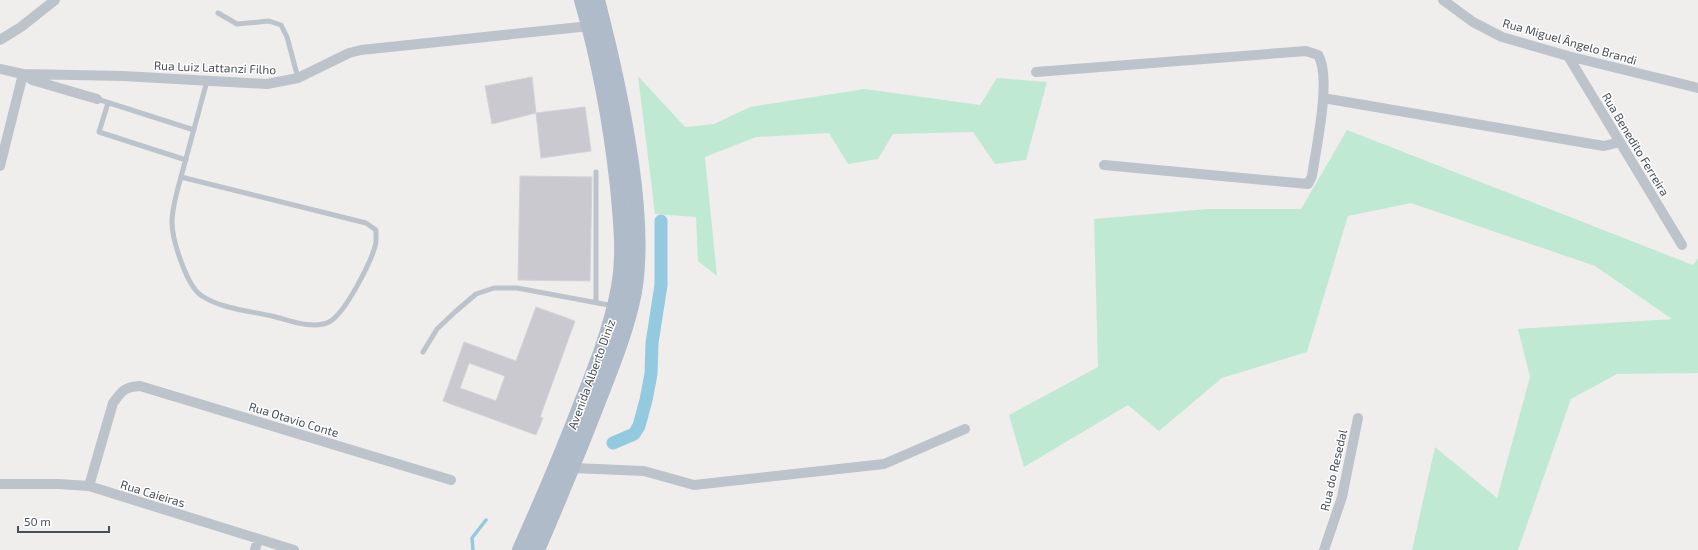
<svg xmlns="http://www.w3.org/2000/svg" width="1698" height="550" font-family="'Exo 2',sans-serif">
<rect width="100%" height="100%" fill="#f0eded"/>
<!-- green -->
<path fill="#c0e9d3" d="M638,76L685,127L714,124L750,107L865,89L980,105L997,78L1047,82L1026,160L995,164L973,132L893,134L878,159L848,164L829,133L756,137L705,157L717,276L698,261L696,217L655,214Z
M1347,130L1693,265L1698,258V373L1617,374L1571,399L1518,550H1412L1435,447L1497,498L1530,377L1518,329L1672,319L1595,266L1411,203L1348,216L1307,352L1222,378L1159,431L1128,405L1024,467L1009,415L1098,367L1094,219L1207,209H1301Z"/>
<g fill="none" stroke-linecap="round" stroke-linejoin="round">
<!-- stream -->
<path stroke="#93cae0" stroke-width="3.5" d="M473,550L472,538L486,520"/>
<!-- canal -->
<path stroke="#93cae0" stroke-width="13" d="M613,443L634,434L639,426L646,400L651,374L652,343L661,285V221"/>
</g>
<!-- building -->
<path fill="#c9c9cf" stroke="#d2d3d8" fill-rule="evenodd" d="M532,77L536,113L492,124L485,86Z
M585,107L591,151L541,158L536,113Z
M520,176L592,177L590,281L518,280Z
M536,307L575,321L540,417L543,418L536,435L443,401L464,342L516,361ZM469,363L505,376L496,401L460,388Z"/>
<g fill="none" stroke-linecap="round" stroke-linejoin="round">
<!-- lane -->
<path stroke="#bdc3cb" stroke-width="5" d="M218,13L237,24L269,21L281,25L287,37L298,78
M97,99L194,130
M108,103L99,132L186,160
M181,177L366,223L376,230C376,234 376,238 376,242C373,259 345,314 329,322C312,330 289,320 272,316C250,311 222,309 202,296C187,287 172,240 172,222C172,208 177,191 181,177L207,81
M596,302V172
M423,352L437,329L455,312L476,294L494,288H517L614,306"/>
<!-- street -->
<path stroke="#bdc3cb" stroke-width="10" d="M1443,0L1473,22L1502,37L1568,56L1698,88
M0,40L21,27L55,0
M1568,56L1682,245
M0,69L23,74L123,76L267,84L298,78L349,53L361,50L590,26
M1036,72L1306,51L1318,55C1332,77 1316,148 1312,176L1308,184L1104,165
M25,75L32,80L97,99
M1323,98L1604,146L1620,142
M0,166L23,74
M573,468L644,471L694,485L884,464L965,429
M0,484H59L89,486L294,550
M89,486L113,403C122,391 124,387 140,386L451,480
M255,550L258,539
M1324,550L1342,497L1358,418"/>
<!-- primary -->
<path stroke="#b0bbc9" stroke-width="16" d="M520,550C542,501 563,452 582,402C597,365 612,326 619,287C625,254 621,220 618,187C611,123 600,62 582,0
M537,550C559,499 580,448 600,396C613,363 627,328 634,292C641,250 637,205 631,163C623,107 611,54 597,0"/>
</g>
<g text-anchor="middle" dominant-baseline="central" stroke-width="3" stroke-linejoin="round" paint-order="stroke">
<!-- street labels -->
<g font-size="12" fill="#484f58" stroke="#fff">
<text transform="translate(1570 41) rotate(16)">Rua Miguel Ângelo Brandi</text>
<text transform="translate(215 67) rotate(2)">Rua Luiz Lattanzi Filho</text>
<text transform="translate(1636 144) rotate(59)">Rua Benedito Ferreira</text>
<text transform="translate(591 374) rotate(-70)">Avenida Alberto Diniz</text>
<text transform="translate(294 419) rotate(17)">Rua Otavio Conte</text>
<text transform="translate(1333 470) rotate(-77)">Rua do Resedal</text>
<text transform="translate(153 493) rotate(17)">Rua Caieiras</text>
</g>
</g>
<!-- scale -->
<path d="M18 526v6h91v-6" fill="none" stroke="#484f58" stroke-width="2"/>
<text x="24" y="526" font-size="12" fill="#484f58" stroke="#ffffff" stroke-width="3" paint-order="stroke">50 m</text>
</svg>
